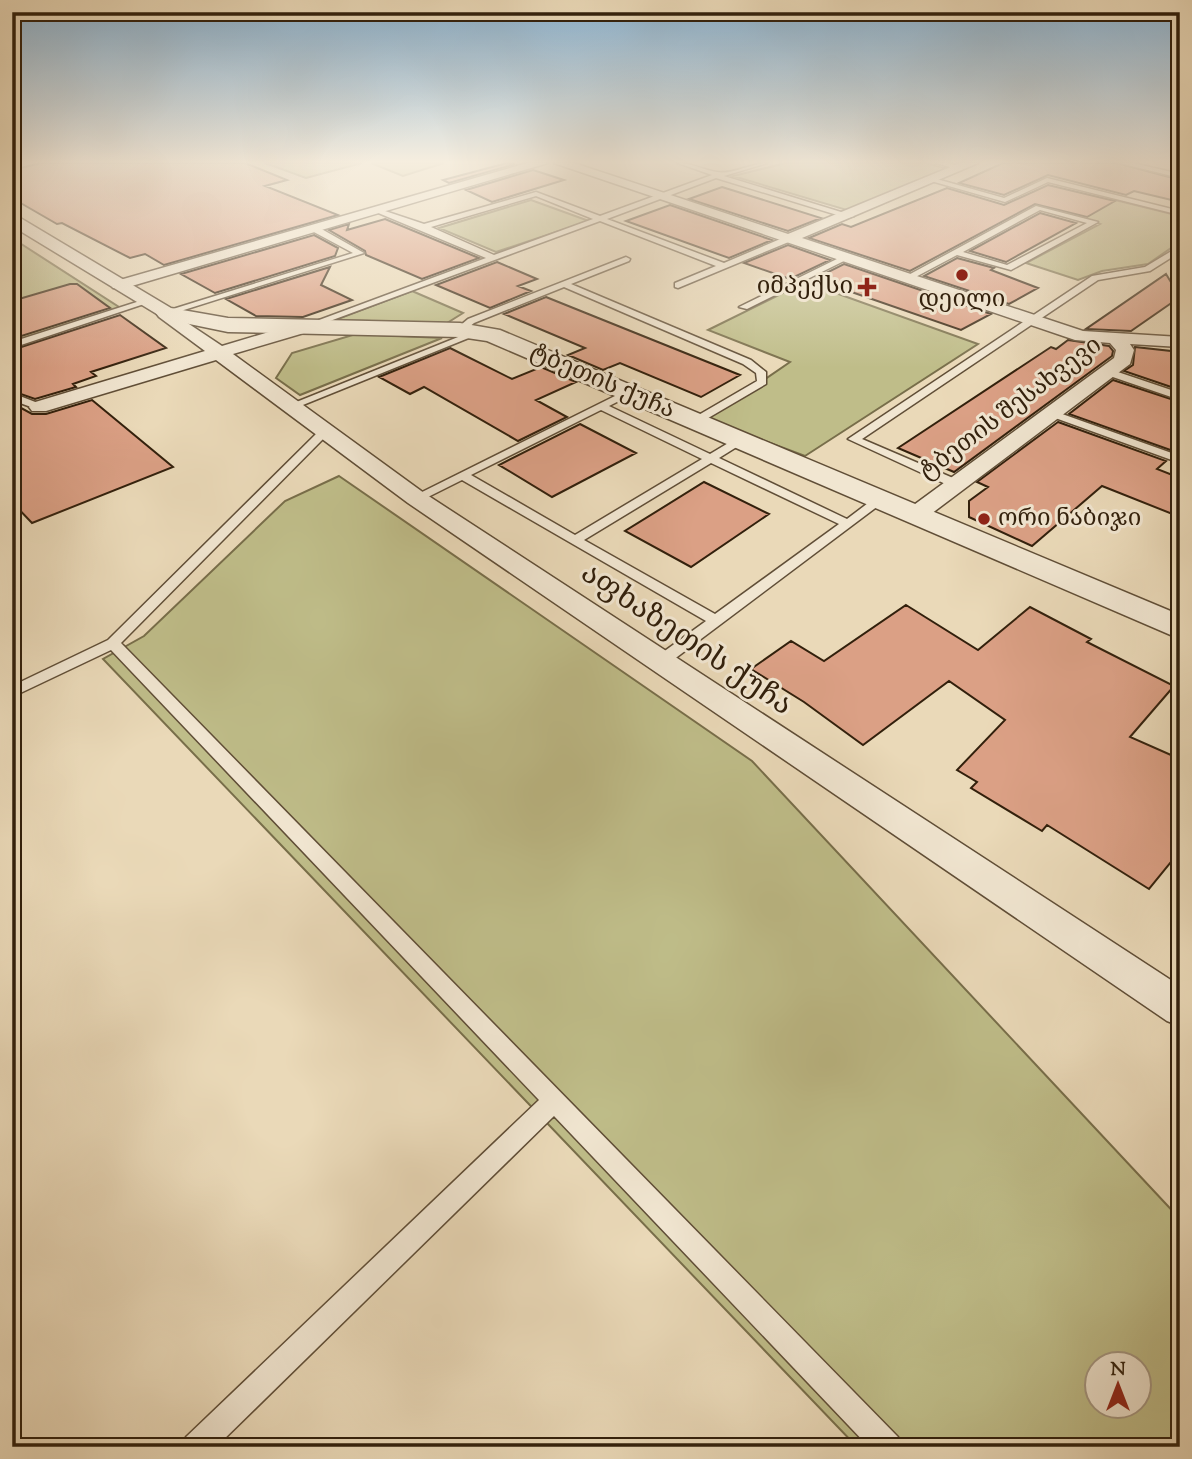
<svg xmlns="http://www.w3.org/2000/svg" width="1192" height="1459" font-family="'Sorts Mill Goudy','Noto Serif Georgian',serif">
<rect width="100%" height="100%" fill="#ead9b8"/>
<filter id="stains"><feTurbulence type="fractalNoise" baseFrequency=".00286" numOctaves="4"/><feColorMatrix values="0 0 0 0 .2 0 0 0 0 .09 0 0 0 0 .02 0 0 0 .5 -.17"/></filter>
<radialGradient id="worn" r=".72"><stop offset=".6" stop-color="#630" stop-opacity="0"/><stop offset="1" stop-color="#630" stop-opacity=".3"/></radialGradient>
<!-- green -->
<path fill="#bfbd89" stroke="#786e4a" stroke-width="2" fill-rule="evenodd" d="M265,163H362L306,178Z
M371,163H444L403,176Z
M786,163H926L948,169L850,211L733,176Z
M1111,199L1180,216V245L1174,246L1148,264L1102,271L1078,280L1026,263L1100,224L1078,217Z
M531,200L589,221L496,252L439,228Z
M12,238L122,309L12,342Z
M805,282L978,344L805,456L707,419L790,362L708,330Z
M412,291L463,313L447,323L335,320Z
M356,334L442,338L300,395L276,378L292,353Z
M339,476L752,761L1180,1219V1447H857L103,659L144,636L285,501ZM1098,1364H1140V1406H1098Z"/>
<!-- building -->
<path fill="#dba085" stroke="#32200c" stroke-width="2" d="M41,163H245L287,180L265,186L338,215L164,265L145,254L130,258L62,223L57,224L12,198V170Z
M507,163L515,164L449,183L443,180Z
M1003,163H1117L1180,180V202L1134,191L1126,195L1048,175L1004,195L959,183Z
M533,170L564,180L492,202L466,190Z
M1048,185L1115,201L1087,217L1035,204L910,271L809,238L842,224L851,227L947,188L1004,205Z
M722,187L821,218L788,231L689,199Z
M670,205L772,240L729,258L626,221Z
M1040,213L1076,223L1006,262L970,251Z
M385,219L479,258L422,279L366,255L365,251L329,230L349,224L347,230Z
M314,235L338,248L335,256L215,293L181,274Z
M788,245L830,260L790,279L744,263Z
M957,258L994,268L991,270L1038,288L1009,304L924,276Z
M497,262L537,279L518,286L531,291L490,308L436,285Z
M844,264L991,314L961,330L814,279Z
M330,267L321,285L352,300L303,317L256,316L226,299Z
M1166,274L1180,297L1131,331L1086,329Z
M70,284H77L110,308L12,339V301Z
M546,297L740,375L701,397L620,363L603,370L568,355L585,348L504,314Z
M120,315L166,348L91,372L96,376L73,384L76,387L35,399L12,391V350Z
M1068,340L1109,346L1113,351L1112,356L954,472L898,448L1051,347L1056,349Z
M1135,347L1180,352V390L1124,371L1133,365Z
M450,348L512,379L541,367L576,382L536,400L567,417L518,441L424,387L410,394L379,377Z
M1113,380L1180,402V448L1176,452L1069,414Z
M92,400L173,467L32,523L12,502V403L32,414H46Z
M1058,422L1166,461L1157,469L1180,478V517L1102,486L1032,546L969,517V501L988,487L977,482Z
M580,424L636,453L552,497L499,465Z
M704,482L769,514L691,567L625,531Z
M906,605L978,650L1030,607L1091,639L1087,642L1174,686L1130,737L1180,759V851L1149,889L1047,825L1042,831L971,788L977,782L957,770L1005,720L949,681L863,745L804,702L751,669L791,641L824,661Z"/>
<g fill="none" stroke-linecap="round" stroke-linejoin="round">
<!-- service casing -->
<g stroke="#604e37" stroke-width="3">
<path id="service" d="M678,163C692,163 703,170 717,172C732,175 751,163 767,163L724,176L854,216L847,218L716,178L607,219L724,263L785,237H791V241L678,288L675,287V283L716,266L600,221L311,328L303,326L486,258L376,212V208L424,224L536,192L600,216L712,175ZM536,196L593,219L494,255L431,227Z
M936,163H949L963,168L960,170Z
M1119,163H1133L1180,174V178Z
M933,178L1004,198L1047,178L1180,211V215L1048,182L1005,202L931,181Z
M1036,206L1098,222L1011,270L957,255L908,281L901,279ZM1040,210L1087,223L1007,265L963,252Z
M312,227H318L364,253L168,315L160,313L353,253L312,231Z
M1180,246V252L1150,271L1098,280L862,439L960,481V487H952L848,439L1092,276L1145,267Z
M626,257L630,259L629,261L571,284L751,360L766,372V384L698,424H690V420L757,381L756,373L743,364L564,287L474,323L463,332L455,330L468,319Z
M841,257L848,259L747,309L739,307Z
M143,300L150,302L12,348V342Z
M473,331L481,333L293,409L284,407Z
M1104,370H1112L1180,393V400L1104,374Z
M627,390L631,391V395L609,406L710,454L735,439H743V443L719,458L847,519L876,497H884L886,500L665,666H655L653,662L655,658L706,621L462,480L420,501L416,502L410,498ZM601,410L702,459L575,535L471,475ZM711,463L839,524L715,614L584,540Z
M12,393L43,405L44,407L39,410L12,400Z
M1051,410L1180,456V463L1047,415L1046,413Z
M319,431L329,433L121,643L898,1437L901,1447H869L554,1116L216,1447H183L186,1437L539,1100L111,650L12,697V686L108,640Z"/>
</g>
<!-- minor casing -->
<g stroke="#604e37" stroke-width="3">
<path id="minor" d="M527,163H548L125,288H113L111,285L113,282Z
M554,163H574L788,234L960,163H978L802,238L1083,331L1180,337V347L1130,344L1134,350L1130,364L923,520H907L903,515L907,510L1114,358L1116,350L1110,343L1075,340Z
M165,308L222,346L302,322H314L317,326L314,330L233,354L424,493L1180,986V1026L1167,1021L408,503L216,360L46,411H32L29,407L32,403L205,351L159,317L156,313L159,309Z"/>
</g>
<!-- tertiary casing -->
<g stroke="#604e37" stroke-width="3">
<path id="tertiary" d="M12,213L171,308L228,318L460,323L500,330L1180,615V639L487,341L460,337L228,332L165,319L12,226Z"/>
</g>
<!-- service -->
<use href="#service" fill="#f1e6d1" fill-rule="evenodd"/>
<!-- minor -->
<use href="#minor" fill="#f1e6d1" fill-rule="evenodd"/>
<!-- tertiary -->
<use href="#tertiary" fill="#f1e6d1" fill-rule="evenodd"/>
</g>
<!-- sky -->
<linearGradient id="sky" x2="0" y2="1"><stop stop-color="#8ab5d6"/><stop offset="0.44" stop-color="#f6eedf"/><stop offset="1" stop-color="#f6eedf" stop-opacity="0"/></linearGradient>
<rect width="1192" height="368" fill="url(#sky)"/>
<!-- markers -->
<g fill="#8f2418" stroke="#f1e6d1" stroke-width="2.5">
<circle cx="962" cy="275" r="7"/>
<path d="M863.5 276.5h7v7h7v7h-7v7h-7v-7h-7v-7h7z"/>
<circle cx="984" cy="519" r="7"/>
</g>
<g text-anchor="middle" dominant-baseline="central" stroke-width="6" stroke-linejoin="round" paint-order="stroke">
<!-- far-poi labels -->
<g font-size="24" fill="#32200c" stroke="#f1e6d1" text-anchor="end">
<text x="853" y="287">იმპექსი</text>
<text x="962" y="300" text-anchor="middle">დეილი</text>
<text x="998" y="519" text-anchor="start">ორი ნაბიჯი</text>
</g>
<!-- far-street labels -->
<g font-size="24" fill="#32200c" stroke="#f1e6d1">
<text transform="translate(602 382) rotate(23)">ტბეთის ქუჩა</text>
<text transform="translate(1011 409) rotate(-37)">ტბეთის შესახვევი</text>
</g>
<!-- street labels -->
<g font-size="30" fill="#32200c" stroke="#f1e6d1">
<text transform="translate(686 640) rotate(34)">აფხაზეთის ქუჩა</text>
</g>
</g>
<!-- margin -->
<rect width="1192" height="1459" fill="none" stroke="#ead9b8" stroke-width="42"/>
<rect x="14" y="14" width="1164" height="1431" fill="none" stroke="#32200c" stroke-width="3.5"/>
<rect x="21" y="21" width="1150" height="1417" fill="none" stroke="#32200c" stroke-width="2"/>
<!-- north arrow -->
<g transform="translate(1118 1385)"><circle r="33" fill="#f1e6d1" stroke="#a59782" stroke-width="2"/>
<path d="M0-5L12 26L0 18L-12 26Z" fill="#8f2418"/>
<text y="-10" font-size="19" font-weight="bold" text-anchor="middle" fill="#32200c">N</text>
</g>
<rect width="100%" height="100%" filter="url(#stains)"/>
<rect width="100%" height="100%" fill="url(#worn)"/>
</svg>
